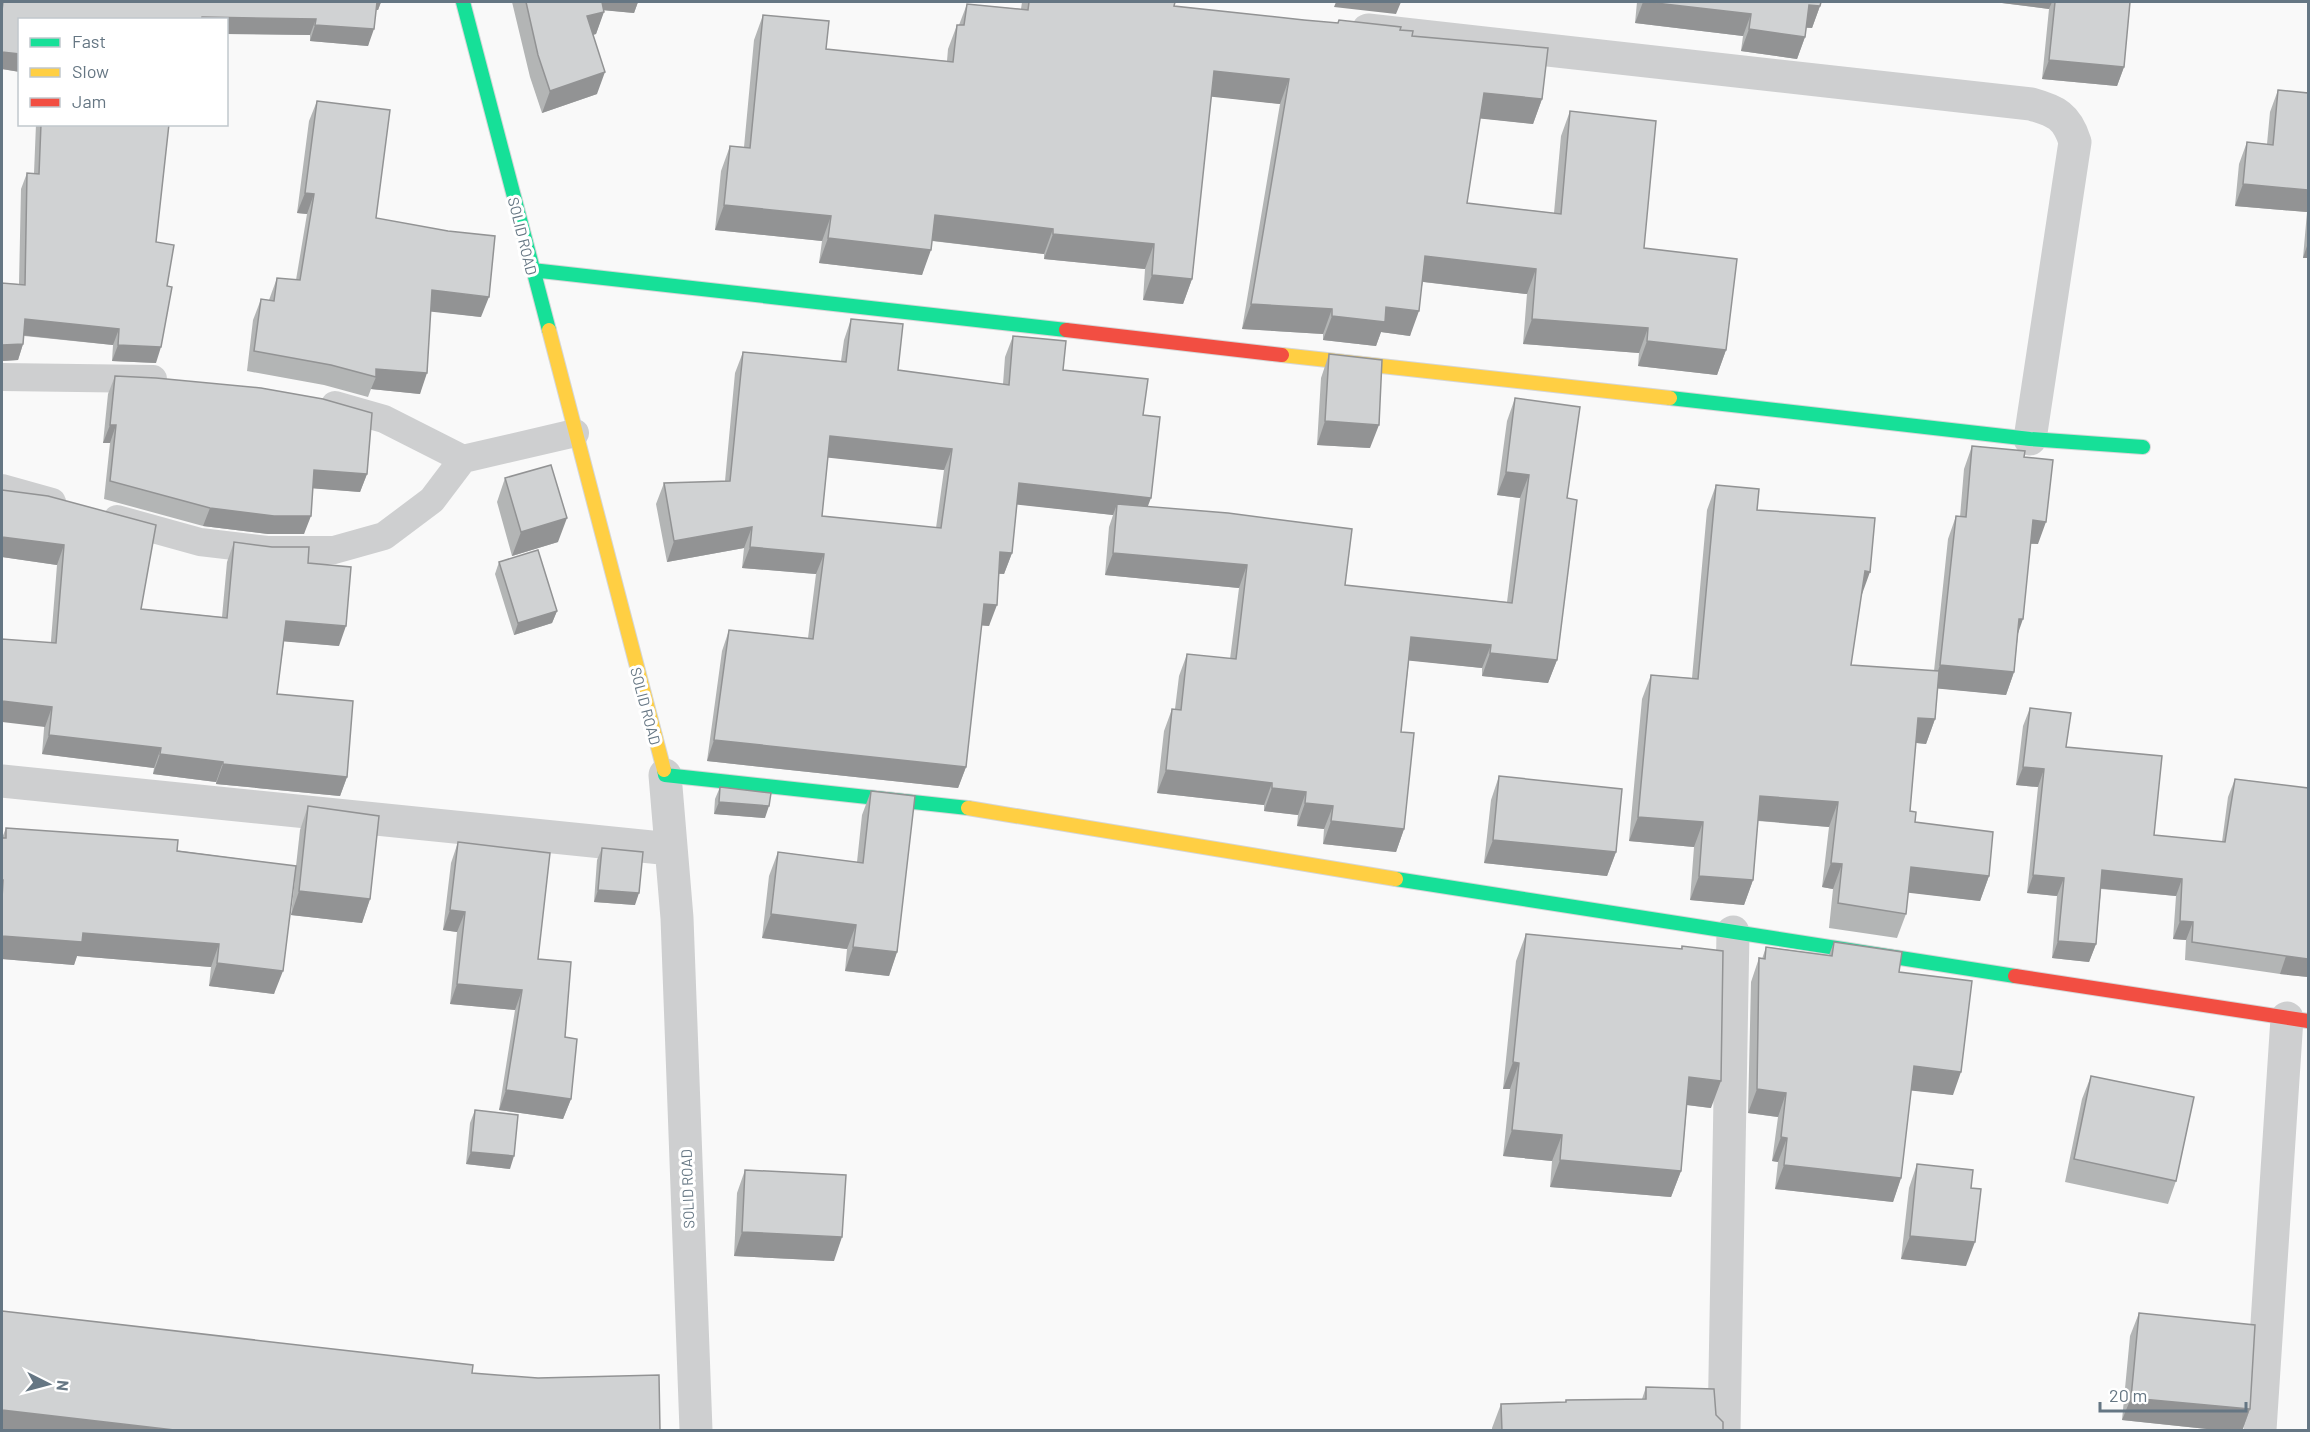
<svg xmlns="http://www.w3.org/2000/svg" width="2310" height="1432" font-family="Barlow,sans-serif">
<rect width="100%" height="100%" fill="#f9f9f9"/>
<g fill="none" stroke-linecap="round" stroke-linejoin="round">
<!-- fast casing -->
<g stroke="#d5d6d7" stroke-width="16">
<path id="fast" d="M463,2L549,330
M532,270L1066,330
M1670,398L2030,439L2143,447
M664,770L665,775L968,808
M1396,879L2015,976"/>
</g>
<!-- slow casing -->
<g stroke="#d5d6d7" stroke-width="16">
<path id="slow" d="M549,330L664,770
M1282,355L1670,398
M968,808L1396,879"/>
</g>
<!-- jam casing -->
<g stroke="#d5d6d7" stroke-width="16">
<path id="jam" d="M1066,330L1282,355
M2015,976L2308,1021"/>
</g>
<!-- lane -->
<path stroke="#cecfd0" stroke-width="28" d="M2,377L153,379
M335,405L384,419L463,459
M2,488L52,502
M117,519L200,542L267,550H334L384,536L432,500L463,459L575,433"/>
<!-- street -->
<path stroke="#cecfd0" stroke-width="33" d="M1368,30L2031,104C2056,111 2067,116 2075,142L2030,439
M665,775L677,918L696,1430
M2,781L671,849
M1724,1430L1733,932
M2260,1430L2287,1018"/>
<!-- fast -->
<use href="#fast" stroke="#16e098" stroke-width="14"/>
<!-- slow -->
<use href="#slow" stroke="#ffcf43" stroke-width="14"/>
<!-- jam -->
<use href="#jam" stroke="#f24e42" stroke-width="14"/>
</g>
<!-- wall -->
<path fill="#b3b5b5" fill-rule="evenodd" d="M2,2H381L378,10H376L368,46L310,41V35L226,34V20H20V72L2,69Z
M512,2H638L634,13L604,10L596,34L593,35L597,94L542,113L530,77Z
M1022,2H1175L1174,6L1304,20L1338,23L1339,20L1400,30L1542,99L1533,124L1480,118L1467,203L1554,213L1561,136L1570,111L1644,248L1726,350L1717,375L1638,366L1639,353L1523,344L1527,294L1423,282L1410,336L1381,332L1376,346L1323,340V334L1242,329L1280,104L1211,96L1192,279L1183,304L1143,300L1145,269L1044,259V254L932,241L922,275L819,263L822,241L715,230L721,171L730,146L744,147L754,40L763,15L826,49L947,61L948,49L957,25H959L967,4L1021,9Z
M1637,2H1821L1820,6L1812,28H1806L1805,37L1797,59L1741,51L1743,36L1635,23Z
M2002,2H2130L2124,67L2117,86L2042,79L2049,9L2002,3Z
M2278,90L2308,93V258H2303L2307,212L2235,206L2239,164L2247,142L2267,144L2270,112Z
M317,101L376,218L481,317L431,311L420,394L371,389L368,397L324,385L247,371L253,320L261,299L269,300L277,278L296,280L307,214L297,213L309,121Z
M36,124H169L156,242V363L112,361L113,345L24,336L23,344L18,360L2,361V283L19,284L21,189L27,173H34Z
M851,319L898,370L1003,384L1005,357L1013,336L1063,370L1143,415L1148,506L1345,585L1507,602L1520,498L1497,495L1507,421L1515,398L1567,498L1557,660L1548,683L1482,676V668L1409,660L1401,732L1404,829L1396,852L1323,844L1324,829L1297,826L1298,815L1264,811V805L1157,793L1164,731L1172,709H1175L1179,676L1187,654L1230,659L1239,588L1105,575L1109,527L1113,515L1017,504L1012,553L1004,574H999L989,626L981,625L966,767L958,788L707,761L722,651L729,630L808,638L816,574L742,568L744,548L667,562L656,504L664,483L725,481L735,373L743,352L841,361L844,340ZM828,457L944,470L936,528L822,516Z
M1329,354L1370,448L1317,445L1321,378Z
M115,376L367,474L360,492L313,488L304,534H268L203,526L104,499L110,443H103L108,394Z
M1972,446L2024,457L2038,544H2030L2018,634L2014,672L2006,695L1937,688L1935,719L1926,744L1916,743L1910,811L1915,822L1989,876L1980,901L1908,892L1906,914L1897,938L1829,928L1833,889L1822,887L1829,827L1758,821L1753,880L1744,905L1690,900L1694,847L1629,841L1642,699L1651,675L1692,678L1707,510L1716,485L1757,510L1851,665L1934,671L1948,539L1956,516L1960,517L1964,469Z
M505,478L558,542L512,556L497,502Z
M2,490L141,609L222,617L227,562L234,542L308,563L339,646L284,641L277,694L347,777L340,796L216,784V782L153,774L154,768L42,754L57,565L2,557Z
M499,562L557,611L552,623L514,635L495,574Z
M2030,708L2066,747L2154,835L2222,842L2228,797L2235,779L2308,788V977L2280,974L2185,960L2186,940L2173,939L2176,896L2101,889L2096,944L2089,962L2052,958L2057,896L2027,893L2038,787L2016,785L2023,726Z
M1499,776L1616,852L1607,876L1484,863L1491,800Z
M720,787L765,818L714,814L715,799Z
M871,791L897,952L889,976L845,971L847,949L762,938L769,876L778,852L857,862L862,815Z
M308,806L370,899L362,923L291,915L295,878L274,994L209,986L211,967L77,956L74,965L2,959V838L6,828L296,866L300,830Z
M458,842L538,959L565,1037L571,1099L563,1119L499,1110L515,1010L450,1004L457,932L443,930L451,863Z
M602,848L635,905L594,902L597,860Z
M1526,934L1681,949L1682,946L1711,1108L1687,1105L1681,1171L1671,1197L1550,1187L1552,1161L1503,1156L1510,1089H1503L1516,961Z
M1834,942L1899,972L1953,1095L1911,1090L1901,1178L1893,1202L1775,1189L1778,1162L1772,1161L1778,1117L1748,1113L1751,982L1759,958L1762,959L1766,947L1829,955Z
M2091,1076L2176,1181L2168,1204L2065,1182L2082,1099Z
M475,1110L510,1169L466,1164L470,1123Z
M1917,1164L1971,1188L1966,1266L1901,1259L1909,1188Z
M745,1170L834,1261L734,1256L737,1193Z
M2139,1313L2250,1409L2242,1431H2226L2122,1420L2130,1336Z
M1646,1387L1716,1415L1723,1431H1492V1428L1501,1404L1565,1403L1566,1400L1642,1399Z"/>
<!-- shaded-wall -->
<path fill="#929394" d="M374,2H381L378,10H371Z
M593,2H638L634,13L590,9Z
M1336,2H1401L1396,14L1334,7Z
M1643,2H1647L1751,14L1743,36L1635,23Z
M2002,2H2052L2049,9L2002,3Z
M1809,5L1820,6L1812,28L1801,27Z
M604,12L596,34L579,38L587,16Z
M202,17L316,19L310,35L226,34V20H201Z
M315,25L374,29L368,46L310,41Z
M1749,29L1805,37L1797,59L1741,51Z
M2,52L20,54V72L2,69Z
M2049,60L2124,67L2117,86L2042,79Z
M1214,71L1289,79L1280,104L1205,96Z
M605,72L597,94L542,113L550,91Z
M1484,93L1542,99L1533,124L1475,118Z
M2243,184L2308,190V209L2307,212L2235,206Z
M305,193L314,194L307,214L297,213Z
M724,205L831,216L822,241L715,230Z
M935,215L1053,229L1044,254L926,240Z
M1053,234L1154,244L1145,269L1044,259Z
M828,238L931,250L922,275L819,263Z
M2308,243V258H2303Z
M1425,256L1536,269L1527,294L1416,281Z
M1152,275L1192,279L1183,304L1143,300Z
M432,290L489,297L481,317L425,311Z
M1251,304L1332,309L1323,334L1242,329Z
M1386,307L1419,311L1410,336L1381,332L1376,346L1323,340L1332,316Z
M25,319L119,329L113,345L20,335Z
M1532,319L1648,328L1639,353L1523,344Z
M1647,341L1726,350L1717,375L1638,366Z
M23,344L18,360L2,361V345Z
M118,345L161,347L156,363L112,361Z
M376,369L427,373L420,394L371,389L376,377Z
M1325,421L1379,425L1370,448L1317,445Z
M110,425H116L110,443H103Z
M830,436L952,449L944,470L822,457Z
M314,470L367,474L360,492L308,488Z
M1506,472L1529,475L1520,498L1497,495Z
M1019,483L1151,498L1143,519L1117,504L1113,515L1012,504Z
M210,508L311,516L304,534H268L203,526Z
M567,518L558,542L512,556L521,532Z
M2033,520L2046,522L2038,544L2024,543Z
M752,527L744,548L667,562L674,541Z
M2,537L64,545L57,565L2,557Z
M750,547L824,554L816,574L742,568Z
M1000,552L1012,553L1004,574L993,573Z
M1113,553L1247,565L1239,588L1105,575Z
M1865,571L1870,572L1861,597Z
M984,604L997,605L989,626L976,625Z
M557,611L552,623L514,635L518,623Z
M2019,619H2023L2015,642Z
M286,621L346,626L339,646L279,641Z
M1411,637L1491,645L1482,668L1403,660Z
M1490,653L1557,660L1548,683L1482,676Z
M1940,665L2014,672L2006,695L1932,688Z
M2,701L52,707L45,727L2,722Z
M1918,718L1935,719L1926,744L1909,742Z
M49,735L161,748L154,768L42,754Z
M714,740L966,767L958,788L707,761Z
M160,754L223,762L216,782L153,774Z
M223,764L347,777L340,796L216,784Z
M2023,767L2044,769L2038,787L2016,785Z
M1166,770L1272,783L1264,805L1157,793Z
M1272,788L1306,792L1298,815L1264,811Z
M1760,796L1838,802L1829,827L1751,820Z
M719,802L769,806L765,818L714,814Z
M1305,803L1333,806L1324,829L1297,826Z
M1638,817L1703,822L1694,847L1629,841Z
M1331,821L1404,829L1396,852L1323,844Z
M1493,840L1616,852L1607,876L1484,863Z
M1831,863L1842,864L1833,889L1822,887Z
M1911,867L1989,876L1980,901L1902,892Z
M2102,870L2182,879L2176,896L2096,888Z
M2033,875L2064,878L2057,896L2027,893Z
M1699,876L1753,880L1744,905L1690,900Z
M598,890L639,893L635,905L594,902Z
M299,891L370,899L362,923L291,915Z
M450,910L465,912L457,932L443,930Z
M771,914L856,925L847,949L762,938Z
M2180,921L2193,922L2186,940L2173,939Z
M83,933L219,944L211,967L77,956L74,965L2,959V936Z
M2058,941L2096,944L2089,962L2052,958Z
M853,947L897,952L889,976L845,971Z
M2286,956L2308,959V977L2280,974Z
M217,963L283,971L274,994L209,986Z
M457,984L522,990L515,1010L450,1004Z
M1513,1062L1519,1063L1510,1089H1503Z
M1914,1066L1961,1072L1953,1095L1906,1090Z
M1689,1077L1721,1081L1711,1108L1679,1104Z
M1757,1089L1786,1093L1778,1117L1748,1113Z
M506,1090L571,1099L563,1119L499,1110Z
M1512,1130L1562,1135L1552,1161L1503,1156Z
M1781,1137L1787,1138L1778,1162L1772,1161Z
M471,1152L514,1156L510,1169L466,1164Z
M1560,1160L1681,1171L1671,1197L1550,1187Z
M1784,1165L1901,1178L1893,1202L1775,1189Z
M742,1232L842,1237L834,1261L734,1256Z
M1910,1236L1975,1242L1966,1266L1901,1259Z
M2131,1398L2250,1409L2242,1431H2226L2122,1420Z
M2,1410L183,1431H2Z"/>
<!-- building -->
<path fill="#d0d2d3" stroke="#929394" stroke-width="1.5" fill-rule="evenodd" d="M3,2H377L374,29L315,25L316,19L202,17L201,20H20V54L2,52V11Z
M526,2H602L604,12L587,16L605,72L550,91L538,55Z
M1029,2H1175L1174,6L1304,20L1338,23L1339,20L1401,27L1400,30L1413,31L1412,36L1548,48L1542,99L1484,93L1467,203L1561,214L1570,111L1656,121L1644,248L1737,259L1726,350L1647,341L1648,328L1532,319L1536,269L1425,256L1419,311L1386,307L1385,322L1332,316V309L1251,304L1289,79L1214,71L1192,279L1152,275L1154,244L1053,234V229L935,215L931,250L828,238L831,216L724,205L730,146L750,148L763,15L829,21L826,49L953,62L957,25H964L967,4L1028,10Z
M1647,2H1821L1820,6L1809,5L1805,37L1749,29L1751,14Z
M2055,2H2130L2124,67L2049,60Z
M2278,90L2308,93V190L2243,184L2247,142L2273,145Z
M317,101L390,110L376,218L448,231L495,236L489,297L432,290L427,373L376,369V377L331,365L254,351L261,299L274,301L277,278L300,280L314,194L305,193Z
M41,124H169L156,242L174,245L167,286L172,287L161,347L118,345L119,329L25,319L23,344L2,345V283L25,285L27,173L39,174Z
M851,319L903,324L898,370L1009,385L1013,336L1066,341L1063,370L1148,379L1143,415L1160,417L1151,498L1019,483L1012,553L1000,552L997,605L984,604L966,767L714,740L729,630L813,639L824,554L750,547L752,527L674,541L664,483L730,481L743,352L846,362ZM830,436L952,449L941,528L822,516Z
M1329,354L1382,360L1379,425L1325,421Z
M115,376L156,378L261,388L323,399L372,413L367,474L314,470L311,516H274L210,508L110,481L116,425H110Z
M1515,398L1580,407L1567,498L1577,500L1557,660L1490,653L1491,645L1411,637L1401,732L1414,733L1404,829L1331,821L1333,806L1305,803L1306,792L1272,788V783L1166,770L1172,709L1181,710L1187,654L1236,659L1247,565L1113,553L1117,504L1228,513L1352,529L1345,585L1512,603L1529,475L1506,472Z
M1972,446L2025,451L2024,457L2053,460L2046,522L2033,520L2023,619H2019L2014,672L1940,665L1956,516L1966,517Z
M551,465L567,518L521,532L505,478Z
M1716,485L1759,489L1757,510L1875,518L1870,572L1865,571L1851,665L1939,671L1935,719L1918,718L1910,811L1916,812L1915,822L1993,832L1989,876L1911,867L1906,914L1838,903L1842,864L1831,863L1838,802L1760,796L1753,880L1699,876L1703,822L1638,817L1651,675L1698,679Z
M2,490L48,496L156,525L141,609L227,618L234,542L272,547H309L308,563L351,567L346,626L286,621L277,694L353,701L347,777L223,764V762L160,754L161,748L49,735L52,707L2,701V639L56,643L64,545L2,537Z
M538,550L557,611L518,623L499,562Z
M2030,708L2071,713L2066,747L2162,756L2154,835L2225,842L2235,779L2308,788V959L2286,956L2192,942L2193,922L2180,921L2182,879L2102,870L2096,944L2058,941L2064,878L2033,875L2044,769L2023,767Z
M1499,776L1622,789L1616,852L1493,840Z
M720,787L771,793L769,806L719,802Z
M871,791L915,796L897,952L853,947L856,925L771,914L778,852L863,863Z
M308,806L379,816L370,899L299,891Z
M6,828L178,840L177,851L296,866L283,971L217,963L219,944L83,933L82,942L2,936V899L3,880H2V838H6Z
M458,842L550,853L538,959L571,962L565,1037L577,1039L571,1099L506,1090L522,990L457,984L465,912L450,910Z
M602,848L643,852L639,893L598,890Z
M1526,934L1682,949V946L1723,951L1721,1081L1689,1077L1681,1171L1560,1160L1562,1135L1512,1130L1519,1063L1513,1062Z
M1834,942L1902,952L1899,972L1972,981L1961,1072L1914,1066L1901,1178L1784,1165L1787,1138L1781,1137L1786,1093L1757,1089L1759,958L1765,959L1766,947L1832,956Z
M2091,1076L2194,1097L2176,1181L2074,1159Z
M475,1110L518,1115L514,1156L471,1152Z
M1917,1164L1973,1170L1971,1188L1981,1189L1975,1242L1910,1236Z
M745,1170L846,1175L842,1237L742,1232Z
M2,1311L473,1365L472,1373L538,1378L659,1375L660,1431H183L2,1410Z
M2139,1313L2255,1325L2250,1409L2131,1398Z
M1646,1387L1714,1389L1716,1415L1723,1422V1431H1502L1501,1404L1566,1402V1400L1646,1399Z"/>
<g text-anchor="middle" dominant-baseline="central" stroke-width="6" stroke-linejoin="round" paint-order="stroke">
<!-- street labels -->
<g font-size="15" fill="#657683" stroke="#fff">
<text transform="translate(523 236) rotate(76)">SOLID ROAD</text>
<text transform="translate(646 706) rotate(75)">SOLID ROAD</text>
<text transform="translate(687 1189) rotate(-92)">SOLID ROAD</text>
</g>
</g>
<!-- border -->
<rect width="2310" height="1432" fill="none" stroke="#657683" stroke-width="6"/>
<!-- legend -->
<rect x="18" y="18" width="210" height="108" fill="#ffffff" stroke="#c1c8cd" stroke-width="1.5"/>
<rect x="30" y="38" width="30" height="9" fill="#16e098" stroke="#c1c8cd" stroke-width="1.5"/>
<text x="72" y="48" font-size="18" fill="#657683">Fast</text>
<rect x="30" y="68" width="30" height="9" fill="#ffcf43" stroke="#c1c8cd" stroke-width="1.5"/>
<text x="72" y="78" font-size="18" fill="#657683">Slow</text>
<rect x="30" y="98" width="30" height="9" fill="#f24e42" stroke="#c1c8cd" stroke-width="1.5"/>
<text x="72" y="108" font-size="18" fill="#657683">Jam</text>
<!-- north arrow -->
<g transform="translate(48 1384) rotate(96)" stroke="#ffffff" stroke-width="4.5" paint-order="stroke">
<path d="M0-4.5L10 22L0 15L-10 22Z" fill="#657683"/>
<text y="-9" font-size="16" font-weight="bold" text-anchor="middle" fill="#657683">N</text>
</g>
<!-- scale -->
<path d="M2100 1402v9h146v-9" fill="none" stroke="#657683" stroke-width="3"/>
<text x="2109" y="1402" font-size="18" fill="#657683" stroke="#ffffff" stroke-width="4.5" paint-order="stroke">20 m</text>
</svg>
